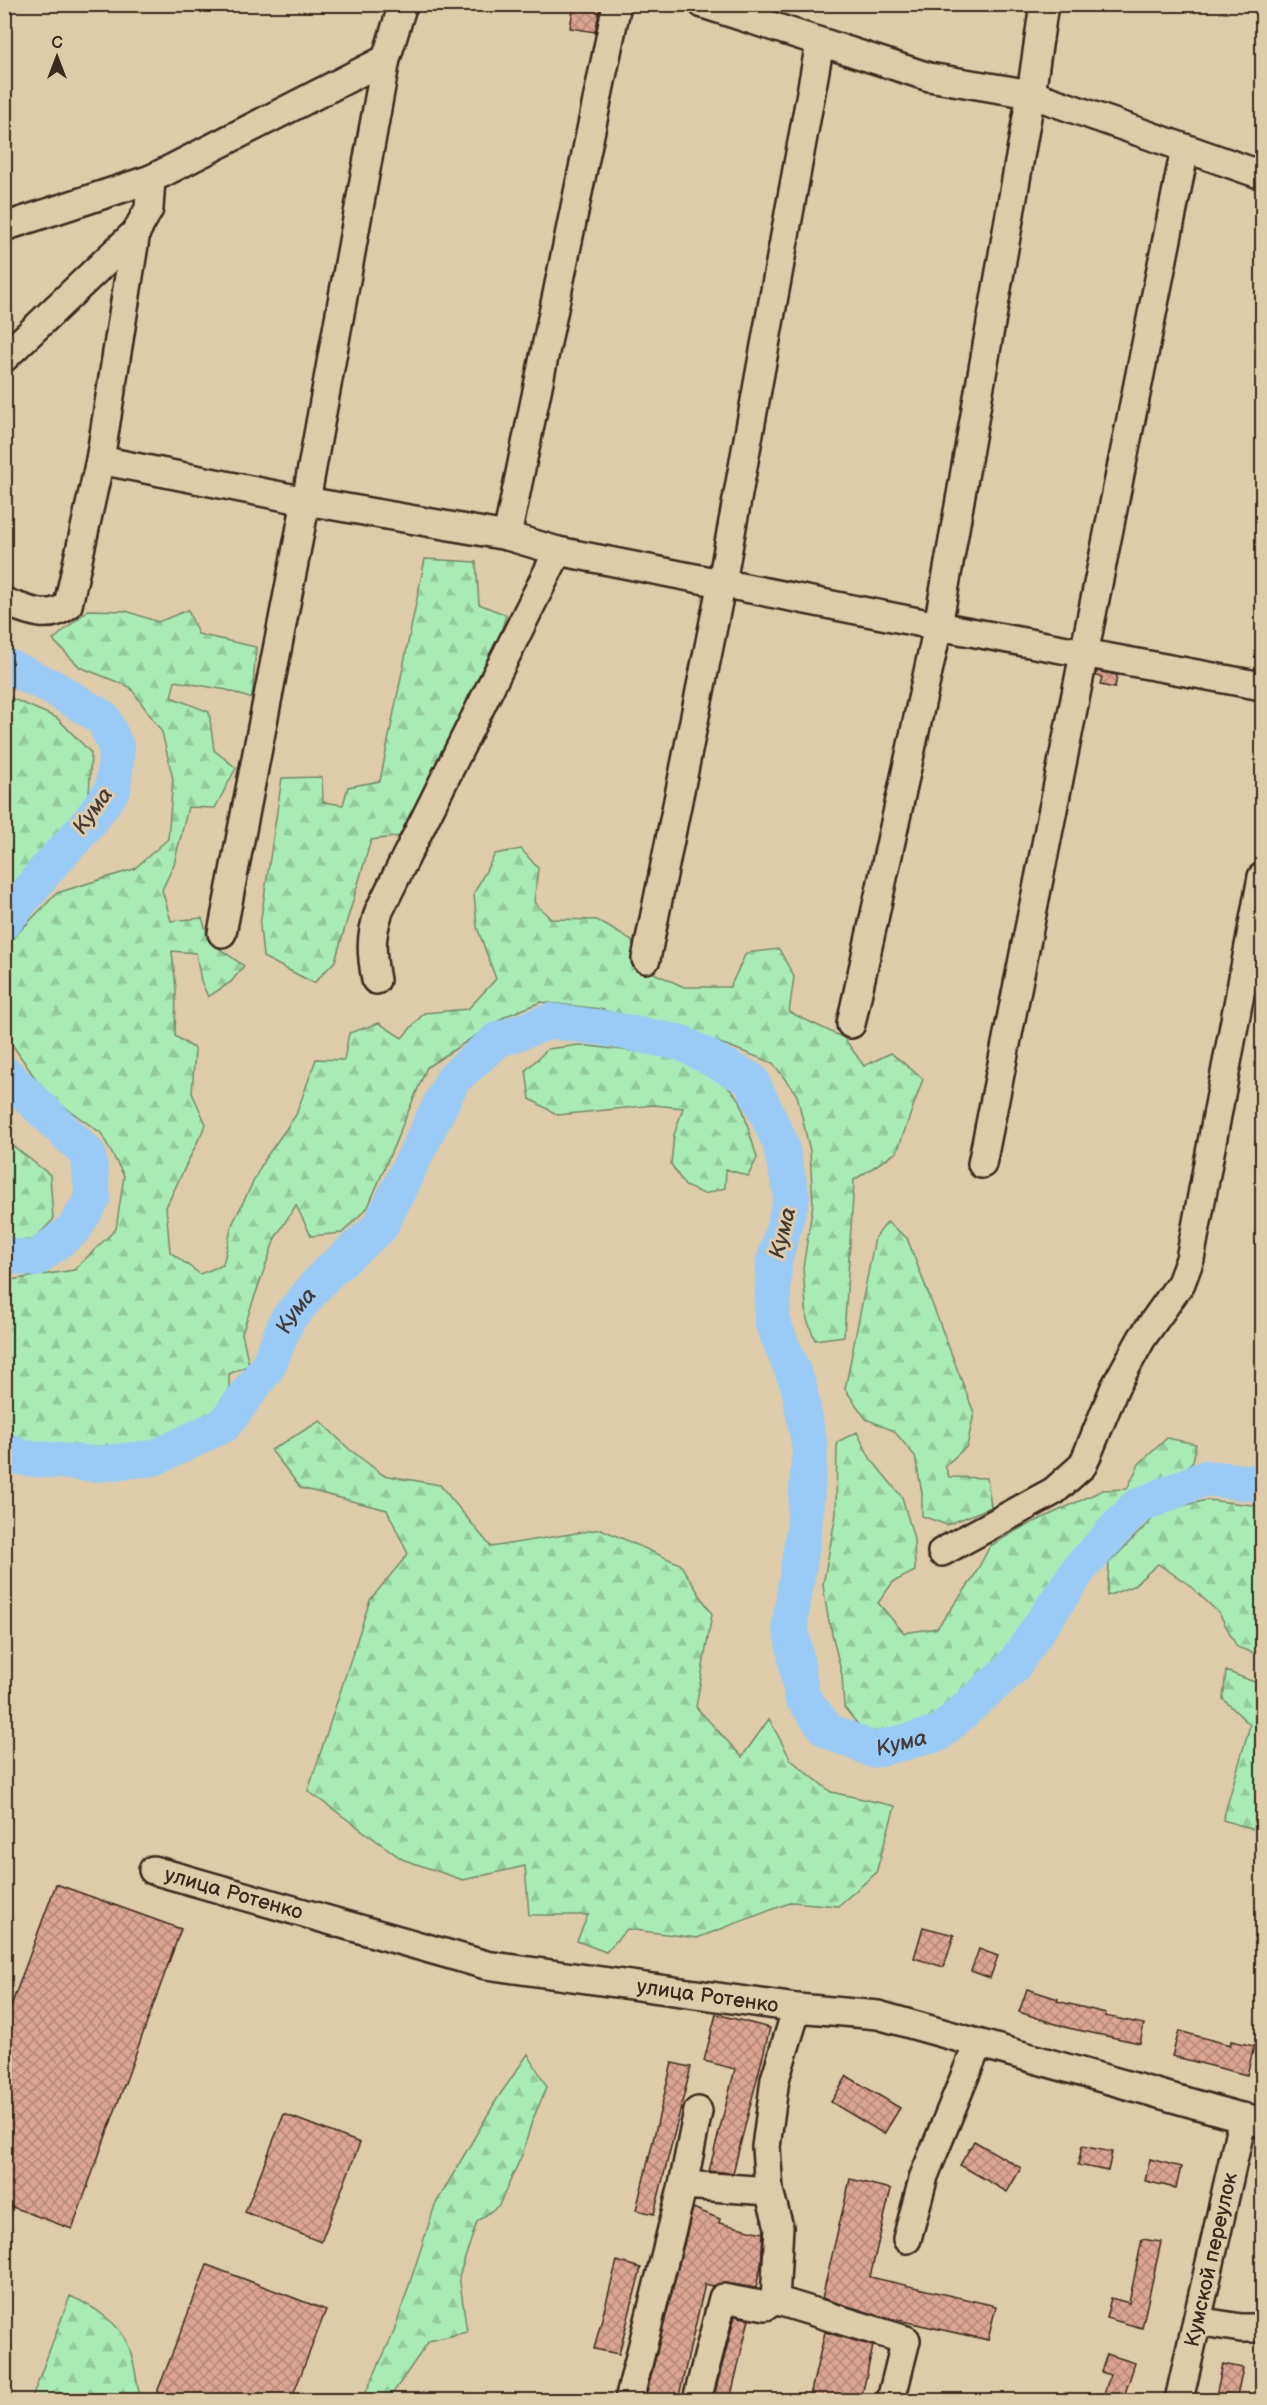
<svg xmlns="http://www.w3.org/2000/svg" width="1267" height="2405" font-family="'Balsamiq Sans',sans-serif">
<defs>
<pattern id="forest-firs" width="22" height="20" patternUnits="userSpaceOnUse" patternTransform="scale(1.5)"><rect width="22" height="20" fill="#a9ebb5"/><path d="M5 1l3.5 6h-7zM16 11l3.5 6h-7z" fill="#92ca9b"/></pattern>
<pattern id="building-cross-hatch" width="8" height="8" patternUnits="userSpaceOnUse" patternTransform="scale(1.5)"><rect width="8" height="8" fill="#dca593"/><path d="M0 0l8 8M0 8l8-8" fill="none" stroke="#b48777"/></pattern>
</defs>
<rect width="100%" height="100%" fill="#decba9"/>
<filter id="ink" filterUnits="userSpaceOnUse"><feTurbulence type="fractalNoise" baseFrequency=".0167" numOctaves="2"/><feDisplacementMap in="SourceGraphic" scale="12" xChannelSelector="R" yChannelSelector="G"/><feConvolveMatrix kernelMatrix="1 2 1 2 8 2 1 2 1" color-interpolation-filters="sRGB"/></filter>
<g filter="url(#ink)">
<!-- forest -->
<path fill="url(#forest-firs)" stroke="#728a6a" stroke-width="1.5" d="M425,559L476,562L479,604L506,615L491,664L401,836L371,840L335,961L314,983L263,957L260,925L282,778L322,777L323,802L343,805L348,787L380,781Z
M88,610L126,611L158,622L188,610L198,634L256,647L252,699L227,690L175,681L171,697L209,712L214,750L236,768L215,808L188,807L174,864L162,890L171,921L202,918L210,942L244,966L231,982L208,997L201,981L196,953L172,951L176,989L175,1036L195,1049L192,1093L206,1124L166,1207L170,1252L200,1274L223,1265L232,1225L264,1160L296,1115L316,1059L344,1060L349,1033L379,1023L402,1038L424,1013L468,1009L496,979L477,927L474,893L495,854L521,849L538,868L534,902L551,919L597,920L632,941L636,965L684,987H730L746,953L779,949L794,977L789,1012L844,1038L864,1066L891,1053L923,1079L897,1152L854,1180L844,1336L815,1340L807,1319L803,1268L813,1204L810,1151L797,1095L773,1063L726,1045L600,1009L541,1002L506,1016L427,1067L368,1207L342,1233L311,1236L296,1205L275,1238L242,1333L249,1365L229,1374V1400L206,1420L156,1442L92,1447L25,1442L5,1432L4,1281L74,1270L116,1229L124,1176L101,1133L46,1094L5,1034V963L10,941L57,893L134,869L168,839L173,779L162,732L130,687L80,667L53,640Z
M5,698H11L57,718L91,753L89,796L56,839L5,892Z
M580,1045L674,1056L715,1074L740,1100L757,1158L748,1176L726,1169L725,1188L704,1194L685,1186L671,1164L674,1135L683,1108L654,1105L558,1115L530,1099L526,1070L548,1049Z
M4,1139L50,1175L53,1220L33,1240L5,1241Z
M887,1222L907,1238L974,1413L967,1446L945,1466L949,1477L987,1478L991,1507L947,1525L922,1516V1493L915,1456L894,1431L866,1419L845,1389L875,1238Z
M320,1421L349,1449L383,1475L440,1485L491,1547L601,1529L680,1564L712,1614L696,1707L742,1757L769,1719L791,1760L831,1792L895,1806L876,1873L838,1906L792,1902L697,1938L627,1929L606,1952L577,1941L588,1915H529L525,1866L463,1880L402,1859L308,1791L370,1600L408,1554L387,1510L301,1488L271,1450Z
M857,1432L870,1458L902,1497L914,1539L915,1571L893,1582L878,1603L904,1633L937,1628L972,1580L990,1546L1019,1529L1103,1490L1127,1489L1139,1464L1167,1438L1196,1444L1193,1462L1176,1479L1129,1501L1090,1542L1008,1662L938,1725L900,1732L863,1731L844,1707L842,1675L828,1617L823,1585L836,1514L837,1442Z
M1207,1500L1262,1506V1656L1237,1647L1219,1613L1188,1584L1158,1564L1133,1586L1107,1596L1109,1563L1160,1511Z
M1226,1671L1262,1685V1832L1223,1820L1250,1725L1223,1699Z
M528,2054L547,2087L532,2121L522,2155L499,2205L477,2222L459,2276L467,2332L429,2341L388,2400H373L366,2392L394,2332L435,2205L497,2099Z
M70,2296C91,2305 122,2324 129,2347C134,2361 136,2377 139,2392L134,2400H31Z"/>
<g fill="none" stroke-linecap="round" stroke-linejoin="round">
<!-- river -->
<g stroke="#99cbf6" stroke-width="36">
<path d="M4,665L50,686L103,718L117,749L113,789L87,825L46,870L4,922"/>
<path d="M4,1073L88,1154L93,1198L74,1229L35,1259L4,1255"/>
<path id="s1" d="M4,1449L23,1458L96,1464L154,1458L224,1425L268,1366L287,1320L326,1274L380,1227L453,1079L497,1040L551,1021L603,1028L682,1043L751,1080L780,1142L792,1197L774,1262L772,1321L799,1387L810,1449L804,1530L790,1623L802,1697L827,1730L873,1750L938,1734L1011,1669L1080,1568L1136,1507L1205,1478L1262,1484"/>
</g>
</g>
<!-- building -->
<path fill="url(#building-cross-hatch)" stroke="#3b2a1e" stroke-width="1.5" d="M574,4H601L595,32L570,28Z
M1097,671L1117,675L1115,688L1100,685L1102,677L1096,676Z
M56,1884L181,1929L72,2229L4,2204V2025Z
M923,1927L954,1935L944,1967L914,1958Z
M979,1949L998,1956L990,1978L971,1971Z
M1027,1989L1058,1999L1057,2001L1106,2013L1105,2016L1144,2024L1140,2043L1068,2028L1019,2012Z
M716,2014L770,2028L733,2173L709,2171L735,2069L704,2061Z
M1179,2031L1230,2045L1231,2041L1254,2046L1247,2075L1172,2056Z
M672,2063L691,2067L654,2214L636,2210Z
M847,2076L900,2108L884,2134L831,2102Z
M284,2114L360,2143L321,2242L245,2212Z
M974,2141L1021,2168L1007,2192L960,2165Z
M1082,2146L1112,2152L1108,2171L1078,2165Z
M1150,2159L1181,2167L1176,2188L1145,2181Z
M850,2179L891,2189L870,2277L996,2306L988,2340L880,2316L822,2298Z
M693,2208L720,2219L719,2223L763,2233L761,2265L756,2288L726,2283L713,2286L705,2284L678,2400H645Z
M1142,2239L1161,2242L1142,2328L1106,2318L1111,2298L1129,2303Z
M617,2261L641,2268L619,2354L594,2349Z
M207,2265L326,2310L291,2400H154Z
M735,2316L749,2319L730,2400H713Z
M825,2332L873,2346L861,2400H809Z
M1107,2354L1135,2363L1123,2400H1102L1110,2375L1101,2372Z
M1223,2364L1243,2368L1236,2400H1215Z"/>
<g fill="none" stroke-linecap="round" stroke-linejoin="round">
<!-- minor casing -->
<g stroke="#3b2a1e" stroke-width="32">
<g id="minor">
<path d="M703,4L929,77L1031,94L1262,175"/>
<path d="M4,227L151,179L386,59"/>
<path d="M4,358L136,232"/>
<path d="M100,460L306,501L507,536L558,551L938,626L1262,686"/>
<path d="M507,536L617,4"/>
<path d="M4,602C27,609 47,622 68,605L100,460L136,232L149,209L151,179"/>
<path d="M222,933L306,501L386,59L403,4"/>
<path d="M646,959L722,582L820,43"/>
<path d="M376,980C371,952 370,938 379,911L558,551"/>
<path d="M851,1024L938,626L1031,94L1044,4"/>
<path d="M982,1164L1185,149"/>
<path d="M942,1552L1054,1491L1083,1465L1115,1387L1142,1338L1181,1283L1190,1259L1262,877"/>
<path id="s2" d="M153,1870L486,1965L797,2008L878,2015L1262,2123"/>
<path d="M797,2008L775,2079L766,2147L769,2191L779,2227L775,2300L906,2340L891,2400"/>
<path d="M683,2185L769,2191"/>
<path d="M907,2239L924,2176L978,2044"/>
<path d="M1197,2321L1241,2328H1262"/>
<path d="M629,2400L683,2185L698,2111"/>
<path d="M697,2400L723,2298L766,2306L775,2300"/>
<path id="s3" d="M1179,2400L1243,2117"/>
</g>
</g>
<!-- minor -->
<use href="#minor" stroke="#decba9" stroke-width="27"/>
</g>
</g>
<g text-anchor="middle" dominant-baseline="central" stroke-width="6" stroke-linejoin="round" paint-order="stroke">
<!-- street labels -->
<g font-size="21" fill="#3b2a1e" stroke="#decba9">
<text stroke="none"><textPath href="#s2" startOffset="84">улица Ротенко</textPath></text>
<text stroke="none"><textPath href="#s2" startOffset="570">улица Ротенко</textPath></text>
<text stroke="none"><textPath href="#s3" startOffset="144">Кумской переулок</textPath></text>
</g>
<!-- water labels -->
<g font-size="22" font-style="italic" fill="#443a34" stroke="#decba9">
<text transform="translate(93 811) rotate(-54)">Кума</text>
<text transform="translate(783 1233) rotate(-76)">Кума</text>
<text stroke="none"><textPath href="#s1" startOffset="366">Кума</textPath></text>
<text stroke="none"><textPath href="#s1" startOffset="1734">Кума</textPath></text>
</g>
</g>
<!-- margin -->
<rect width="1267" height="2405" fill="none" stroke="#decba9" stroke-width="24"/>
<rect x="12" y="12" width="1243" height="2381" fill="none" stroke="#3b2a1e" stroke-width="2" filter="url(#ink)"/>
<!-- north arrow -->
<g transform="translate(57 57)" stroke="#decba9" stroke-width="4.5" paint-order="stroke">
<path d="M0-4.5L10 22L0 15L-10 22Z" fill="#3b2a1e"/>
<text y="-9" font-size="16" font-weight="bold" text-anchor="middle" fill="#3b2a1e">С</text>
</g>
</svg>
